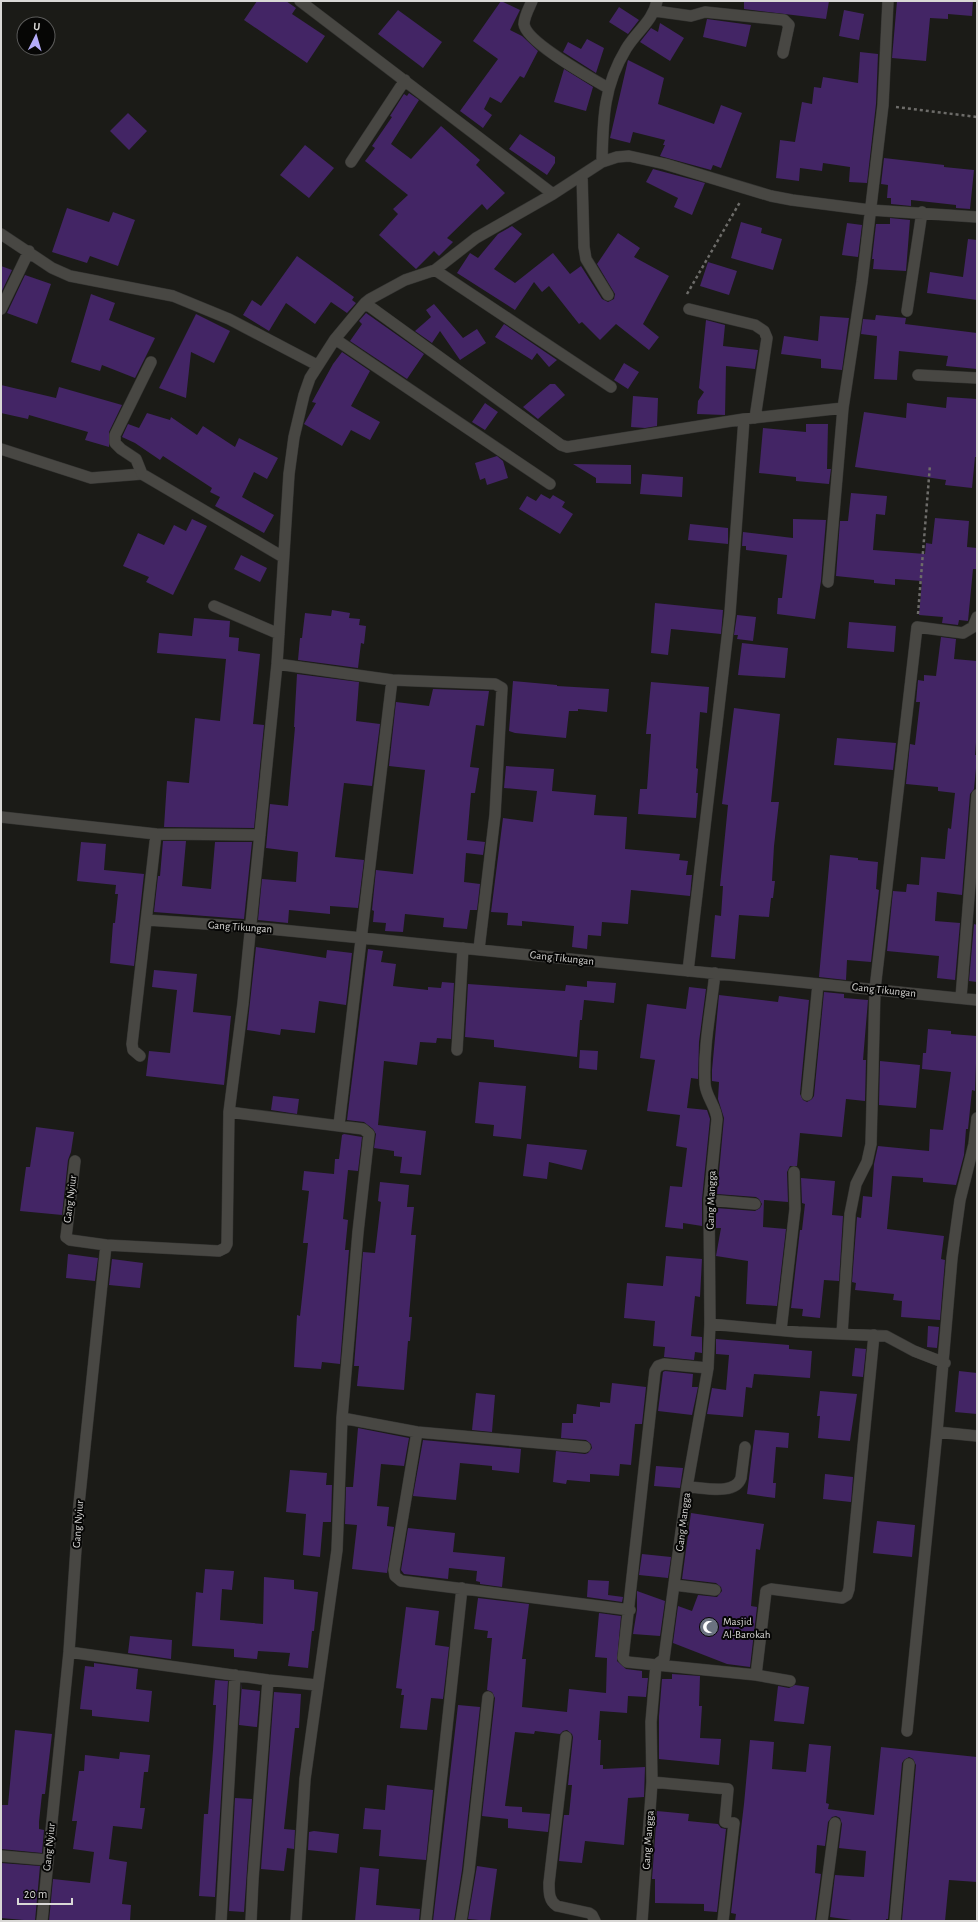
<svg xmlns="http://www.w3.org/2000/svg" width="978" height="1922" font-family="'Alegreya Sans',sans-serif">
<rect width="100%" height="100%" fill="#1b1b17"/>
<!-- building -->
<path fill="#432565" d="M257,1H286L296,8L292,14L325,36L307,63L244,20Z
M501,1L520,10L510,30L522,36L538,51L524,78L520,76L501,103L490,97L484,109L492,115L483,128L460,111L498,59L473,41Z
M744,1H829L826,19L744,9Z
M897,1H973L972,16L948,14V19L930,18L926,61L892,58Z
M619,7L639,20L628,34L609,22Z
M398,10L442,42L423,68L378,34Z
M844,10L864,14L859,40L839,36Z
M707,19L751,25L746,47L703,37Z
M660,23L684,38L670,61L640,42L651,28L658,32Z
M587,39L604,48L596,73L563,52L568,42L581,49Z
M860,52L878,54L876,104L867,183L849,182L850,167L823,163L822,171L800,168L799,181L776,178L780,140L795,142L802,102L812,104L814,87L821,88L823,77L858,83Z
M628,60L664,78L658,104L714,124L721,105L742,113L721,168L713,165L711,170L660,156L665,145H663L665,140L633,132L630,143L610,138Z
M564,69L593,87L586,111L554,102Z
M409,93L419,100L391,144L411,159L441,126L480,160L476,165L505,193L487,210L482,204L447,238L453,242L439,256L434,251L416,269L379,235L398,214L393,209L408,195L365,161L375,148L372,146L392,117L390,116L404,94L407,96Z
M128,113L147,131L129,150L110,131Z
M520,134L555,157V163L547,175L509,149Z
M305,145L334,168L309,198L280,175Z
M884,158L944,165V167L974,170L970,209L956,208V205L911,200V206L891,204V198H887L888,185L881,184Z
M653,169L705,183L692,215L674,207L678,198L646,182Z
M67,208L109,222L113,212L135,220L118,266L90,256L87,263L52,252Z
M890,218L910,220L906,271L873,269L874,259H872L876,224H890Z
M741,222L762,228L761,233L782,239L773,270L731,258Z
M847,223L862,225L858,257L842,255Z
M512,226L522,234L494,269L515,283L553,253L570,274L581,266L602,299L608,302L614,299L615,294L597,264L618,233L640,248L634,257L669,276L643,324L659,337L649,350L616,324L600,340L582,322L579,324L549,286L542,292L534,282L515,310L457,273L470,253L478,258L498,234Z
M968,239L977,240V300L927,293L930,272L963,277Z
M297,256L354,297L352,300L356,303L347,313L331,302L315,324L286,303L269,331L243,315L252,300L261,306Z
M708,262L737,271L729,295L700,286Z
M1,266L12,270L1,293Z
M25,275L51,284L37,324L7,313Z
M91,294L115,303L109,320L155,338L135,378L102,365L100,371L71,362Z
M434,304L463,338L477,329L486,343L460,360L440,331L432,343L415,331L431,317L426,310Z
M366,313L424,354L407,379L350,341L362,324L359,321Z
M196,314L230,331L214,363L191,352L186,398L159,388Z
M876,315L906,318L905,324L977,333V369L946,366L948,356L899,351L897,380L874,379L877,336L861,334L863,319L875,320Z
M820,316L849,318L842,370L821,368V359L781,354L784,336L818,341Z
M706,320L725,325L723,346L758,350L755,369L726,366L725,415L697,414L698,401L704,392L699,388Z
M504,324L557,360L549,367L537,353L532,360L495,337Z
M342,352L370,371L351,406L380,422L370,440L351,430L342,446L304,424L316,403L312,402L333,364Z
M624,363L639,372L628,389L614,380Z
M550,384H555L565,395L538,419L523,407Z
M1,385L56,398L59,387L122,405L109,432V447L85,440L88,432L29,415L28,419L1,413Z
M633,396L658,398L657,426L645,428L631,427Z
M947,397L977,399V457H975L972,488L945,485L946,480L855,467L864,412L906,418L907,403L946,408Z
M485,403L498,412L485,430L472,422Z
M147,413L170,420L171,417L197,435L203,426L235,447L239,438L278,458L267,479L254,472L242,497L274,515L264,533L215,506L220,497L210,492L212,488L163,456L160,460L135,443L122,437L128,424L139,428Z
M806,424H828L827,469H831L829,484L796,481V477L759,473L763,428L806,432Z
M497,456L503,461L508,478L487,485L485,478L480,480L475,463Z
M573,464L631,465V484L596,483V478Z
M642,474L683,477L682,497L640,494Z
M851,493L887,496L885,515L876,514L873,550L925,554L926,543L932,544L935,518L969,521L967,547L977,548V560L976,569H973L968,621L959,620L958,625L942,623L943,617L919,615L922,581L895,579V585L874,583V580L836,576L840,521H848Z
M541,494L550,499L553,495L565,502L562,507L573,514L560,534L519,509L527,496L536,501Z
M192,519L207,526L173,595L146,582L149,577L123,566L138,533L164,545L174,525L186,531Z
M793,519L826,520L821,581L815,619L777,614L778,598H782L787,555L746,550V546H742L743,532L793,538Z
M690,524L728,528V544L688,540Z
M241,555L267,568L260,582L234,569Z
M655,603L723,610L721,634L671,629L668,655L651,653Z
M332,610L350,613L349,618L360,619L359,625L366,626L364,644L361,643L358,668L298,660L300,638H302L305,613L331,616Z
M737,615L756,617L753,641L737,639L738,635H734Z
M194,618L230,621L229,637L239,638L238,651L260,654L253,724L264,725L254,828L164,827L167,781L189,783L195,718L220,721L226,659L157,653L159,633L192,636Z
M849,622L896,626L894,652L847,648Z
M941,637L956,639L954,659L977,661V730L975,755H977V758L974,789L970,794L962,895L937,892L935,921L960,923L955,980L937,978L939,956L887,951L893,891L906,892L907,884L919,885L921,857L945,859L948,828L951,829L955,793L938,791V787L906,784L910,744L915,745L920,702H916L918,680L924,681V675L936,676Z
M742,643L788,648L785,678L738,675Z
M297,674L359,682L356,721L380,724L372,786L344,783L342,799L335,857L364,860L358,908L330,906V914L289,910L288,923L258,920L262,879L296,882L298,852L266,848L270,804L288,806L295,727H294Z
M513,681L557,685V686L609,689L607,712L578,709V711H569L566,738L515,733L509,731Z
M651,682L709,687L707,713L700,712L696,768L698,769L696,793H698L696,818L638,814L640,789H647L651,734H646Z
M433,689L489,691L484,726L476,725L470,767L479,768L475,793H471L467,840L485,842L483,855L466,853L464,882L480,884L477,910H470L467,929L443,927L444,918L405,914L403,932L385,931L386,923L373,922L374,911L372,910L376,870L413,874L425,770L389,766L396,702L429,706Z
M734,708L780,714L771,802H779L774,846L772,881H775L773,898H771L769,917L739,915L735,959L711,957L715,915L721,916L723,886H720L728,805L722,804Z
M837,738L896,743L893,770L834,765Z
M506,766L554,769L552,791L596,795L594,815L627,817L625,849L680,854L679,860L688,861L686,875H692L690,896L631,890L628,924L602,922L601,936L588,935L587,949L572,947L574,926L522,921V926L507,925L508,913L491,912L503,818L533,822L537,791L504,788Z
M163,841H186L182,886L211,889L215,842H252L244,919L154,912L158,876H160Z
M81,842L106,844L104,870L144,874L134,966L110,963L113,923H115L118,894H115L116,885L77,881Z
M830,855L858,858V860L878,862L876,889L879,890L871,962L847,960L846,980L819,977Z
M974,924L977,925V982L969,981Z
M256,947L326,958L327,950L352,953L346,1005L319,1001L315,1033L281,1029L280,1035L247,1030Z
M368,949L383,951L381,962L396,964L393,986L428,990V987L441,988L442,982L454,983L451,1039L437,1038L436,1043L420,1042L417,1065L384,1061L378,1125L426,1131L421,1175L400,1173L402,1157L394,1156V1151L374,1148L376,1134L373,1129L364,1122L347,1120Z
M154,970L197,974L193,1012L231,1016L224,1085L146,1076L149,1051L170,1053L177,990L152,987Z
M587,981L616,983L614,1003L584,1000L582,1020H580L577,1057L494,1047V1040L465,1037L468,984L565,991L566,985L587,987Z
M689,987L706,989L699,1042L698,1079L691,1078L687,1108L707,1110L710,1119L702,1199V1226L683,1223V1229L665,1227L670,1186L682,1187L687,1148L676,1146L680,1115L647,1111L655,1060L640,1058L647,1004L686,1009Z
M824,992L844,994V998L868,1000L863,1060H866L865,1101L846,1099L842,1137L800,1133L797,1166H790L787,1172L788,1202L764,1200L763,1227L786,1229L777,1306L746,1304L748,1261L716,1256L721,1228H716V1208L755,1211L760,1208L762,1204L759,1199L756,1197L717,1194L724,1118L718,1099L719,1082L712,1081V1070L719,995L778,1002L779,996L809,1000L800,1094L803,1100L807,1102L812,1099L814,1096Z
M928,1029L951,1031V1034L977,1036L975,1091L972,1090L968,1129H966L964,1155L956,1185L923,1182V1178L892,1176L887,1229L944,1236L941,1259L945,1260L940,1320L901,1317L902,1301L893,1300L894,1294L855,1290L856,1283L852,1282L857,1217L861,1218L863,1196L872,1197L874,1164L878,1146L929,1151L930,1129L943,1130L951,1072L922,1069L923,1053H926Z
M580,1050L598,1051L597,1070L579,1068Z
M880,1061L920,1065L916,1108L879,1105Z
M479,1082L526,1086L521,1139L493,1136L494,1125L475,1123Z
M273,1096L299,1099L297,1114L271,1110Z
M36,1127L74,1132L71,1152L68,1160L62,1215L20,1211L26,1167H30Z
M344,1134L362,1137L358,1171L348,1170L343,1219L348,1220L345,1250H349L340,1364L322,1362L321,1369L294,1367L297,1315L300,1316L308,1243H303L309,1191L302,1190L304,1171L334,1174L335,1159H339L342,1135Z
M527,1144L587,1150L582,1170L549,1162L547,1179L523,1176Z
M801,1178L835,1181L832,1215L843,1216L839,1281L824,1280L820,1318L802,1316L803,1309L791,1308L800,1230H802L805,1204L802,1203Z
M380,1182L409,1185L407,1207H414L411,1235H416L409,1317H412L410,1341H408L404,1390L357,1386L359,1366H354L363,1252L375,1253L381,1202L378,1201Z
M68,1254L98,1258L95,1281L66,1278Z
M666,1256L702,1259L700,1297L695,1296L691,1336L702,1337V1353L695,1352L694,1360L664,1357L665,1347L653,1346L655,1321L624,1318L627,1283L663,1286Z
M112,1259L143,1263L140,1288L109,1285Z
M928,1326L939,1327L937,1348L927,1347Z
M716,1339L789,1345V1349L812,1351L810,1378L754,1374L752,1388L746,1387L743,1417L707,1414L712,1388L726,1390L729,1355L716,1354Z
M855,1348L866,1349L863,1377L852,1376Z
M665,1371L693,1374L692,1387H698L692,1415L658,1411L663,1372Z
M959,1371L977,1373V1414L955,1412Z
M612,1383L646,1387L642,1424H635L631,1465L620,1464L619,1476L590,1474V1482L567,1480L566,1484L553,1482L556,1451L585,1454L588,1453L592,1448L591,1444L586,1440L561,1438L562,1423H573V1414H576L577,1404L600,1407V1402L610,1403Z
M820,1391L857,1394L850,1441L818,1438L820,1416H817Z
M476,1393L495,1395L492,1432L472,1430Z
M358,1428L409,1438L404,1466L381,1464L377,1506L389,1507L387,1526L394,1527L387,1573L352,1569L357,1525L345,1524L346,1487H353Z
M755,1430L789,1433L788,1448L776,1447L773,1483H776L775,1498L747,1494Z
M423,1440L521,1449L519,1473L492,1470V1466L460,1463L456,1500L413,1496Z
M656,1466L683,1468L680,1488L654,1486Z
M290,1470L327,1473L326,1485H332L331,1522H323L320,1557L303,1555L306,1514L286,1512Z
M825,1474L853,1477L851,1502L823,1499Z
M691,1513L764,1524L760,1550L756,1549L751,1606L757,1607L750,1667L727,1664L673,1643L678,1606L692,1611L698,1595L717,1597L722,1591L721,1587L716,1583L682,1579Z
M877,1521L915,1525L912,1557L873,1553Z
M408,1528L455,1533L453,1552L505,1557L502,1587L480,1584V1582L476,1581L477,1571L449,1568L448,1579L404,1574L401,1570Z
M642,1554L671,1557L668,1578L639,1575Z
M205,1569L234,1571L232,1590L222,1589L220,1620L263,1624L264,1577L294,1580V1589L318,1592L314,1631H312L308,1668L288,1666L290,1653L258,1651L257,1659L234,1657V1649L192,1646L196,1592L203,1593Z
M588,1580L609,1581L608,1595L623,1597L622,1602L587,1597Z
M637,1591L665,1601L660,1636L633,1634L637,1610Z
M478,1598L529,1604L522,1659H526L522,1707L567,1712L569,1689L606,1693L607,1658L595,1657L599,1613L621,1616L617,1661L626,1669L642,1671V1678H648L646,1697L628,1696L627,1713L600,1711L598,1740H601L600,1765H603V1769L645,1767L644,1797L628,1798L624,1845L585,1841L582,1863L559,1861L564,1815H569L572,1785H568L573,1737L572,1734L567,1730L563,1731L560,1734L535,1731L534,1734L515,1732L505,1806L522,1807V1812L550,1814L548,1832L508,1828V1819L482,1816L495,1698L492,1692L487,1690L492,1638H487L488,1631L474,1629Z
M406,1607L439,1611L435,1645L449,1647L443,1699L431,1698L427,1730L400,1728L404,1695H401L402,1689L396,1688Z
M130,1636L172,1640L171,1659L128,1653Z
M94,1663L138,1669L136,1689L152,1691L149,1722L92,1716V1710L80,1709L85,1666L94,1667Z
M672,1674L700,1676L699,1706H702L700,1738L721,1739L719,1765L659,1759V1716L662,1679H672Z
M215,1680L228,1681L215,1897L199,1896L204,1814H208L213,1750L216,1705H213Z
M242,1683V1689L260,1691L257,1727L239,1725Z
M795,1685L809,1687L804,1724L774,1721L778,1686L789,1688Z
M274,1692L301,1694L299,1728H295L284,1829L295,1830L294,1849L287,1848L284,1871L261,1869Z
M458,1705L480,1707L462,1870L454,1921H433Z
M15,1730L52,1734L45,1794H42L39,1822V1829L44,1830L42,1853L1,1849V1805H8Z
M750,1740L774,1742L772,1769L806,1772L809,1744L831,1746L826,1803L829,1804L828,1809L874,1815L881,1747L977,1757V1882L949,1880L945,1921L902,1920L916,1765L913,1759L909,1757L904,1760L902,1763L888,1919H886V1921H859L830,1917L835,1875L864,1877L866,1851L839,1848L842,1824L840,1818L836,1816L832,1817L828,1822L825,1846L817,1845L815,1873L821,1874L815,1921H735L736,1914L731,1913L744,1804Z
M120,1752L150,1755L148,1772H144L140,1808H145L142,1829L113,1826L109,1859L127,1862L122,1904L131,1905L130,1921H49L53,1879L90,1883L94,1852L73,1849L77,1821H72L79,1771H84L85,1755L119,1759Z
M387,1785L433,1790L426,1860L379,1856L381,1830L363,1829L365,1808L385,1810Z
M235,1798L252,1799L244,1912L229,1911Z
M657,1811L689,1814L688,1821L718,1824L721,1828L726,1829L717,1912L704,1911V1904L655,1903V1879H652Z
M314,1831L339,1834L337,1853L308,1850L309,1832Z
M1,1863L40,1866L35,1921L1,1918Z
M477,1866L497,1869L490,1921L468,1919Z
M360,1867L379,1869L376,1905L420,1909L419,1921H355Z"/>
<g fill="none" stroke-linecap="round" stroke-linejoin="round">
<!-- service casing -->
<g stroke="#343432" stroke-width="12">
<path id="service" d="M1,449L91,478L142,474"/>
</g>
<!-- minor casing -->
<g stroke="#343432" stroke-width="12">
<path id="minor" d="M300,1L553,194
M532,1C529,8 524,17 524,24C526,42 591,78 608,88
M655,11L691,16L705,12L784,20L789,25L783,53
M351,162L405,80
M602,162C603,120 603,87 626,49C636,32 653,21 657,1
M582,175L584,247L586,259L608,295
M1,234L52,268L70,276L173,296L229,319L317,365
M435,270L611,387
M365,303L561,445L567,447L744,419L843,408L862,282L883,105L888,1
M1,309L29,251
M689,309L755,325L764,331L767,338L755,418
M907,311L922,212
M335,339L550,484
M151,362L115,435V443L121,449L136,459L142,474L283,557
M918,375L977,378
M828,582L843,408
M214,606L279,634
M277,664L392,680L495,684L502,688L495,815L479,949
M1,817L156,834L260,835
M147,920L250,927L362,938L977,1000
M688,971L730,613L744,419
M961,998L977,795
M457,1050L463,948
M140,1056L133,1050L132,1044L156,834
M807,1095L818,984
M229,1112L363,1129L369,1134L358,1232L342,1418L337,1550L305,1779L296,1921
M977,1118L974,1144L960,1200L952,1258L937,1432L977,1436
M339,1125L392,680
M709,1200L755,1204
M106,1245L219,1251L225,1248L227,1244L229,1112L243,1003L277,664L289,474L294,437L304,395L310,378L335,339L365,303L370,299L405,280L435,270L476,238L553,194L602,162L617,157L629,156L665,164L771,196L792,200L870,210L977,217
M710,1324L798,1332L886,1336L914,1351L945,1363
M781,1330L795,1209L794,1172
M842,1334L850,1214L856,1184L867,1162L871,1144L875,989L917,627L963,633L973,627L977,617
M708,1368L664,1364L658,1366L655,1371L623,1658L627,1662L756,1675L766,1591L771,1589L842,1598L847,1595L849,1589L874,1335
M342,1418L417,1432L585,1447
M417,1432L394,1570L395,1576L401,1581L630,1610
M687,1487C702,1487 735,1496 741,1478L745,1447
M674,1585L715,1590
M69,1652L268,1680L317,1685
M756,1675L790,1681
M907,1731L937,1432
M566,1737L549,1883C549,1893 549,1901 557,1906L589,1913L592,1915L595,1921
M652,1782L728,1789L725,1822L734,1823L723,1921
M1,1856L47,1860
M42,1921L69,1652L79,1504L106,1245L70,1240L66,1237L75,1161
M221,1921L235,1675
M251,1921L253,1879L268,1680
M426,1921L462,1588
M461,1921L469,1871L488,1697
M642,1921L652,1782L651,1722L656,1665L664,1659L687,1487L708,1368L710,1324L709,1200L717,1119C716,1106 706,1097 705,1084C703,1048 711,1010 715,973
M822,1921L835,1823
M895,1921L909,1764"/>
</g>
<!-- path -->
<path stroke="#6d6c69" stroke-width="2.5" stroke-dasharray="3 3" stroke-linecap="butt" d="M896,107L977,117
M687,294L740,202
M918,614L930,465"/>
<!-- service -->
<use href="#service" stroke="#484743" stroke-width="11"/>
<!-- minor -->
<use href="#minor" stroke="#484743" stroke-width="11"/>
</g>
<!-- icons -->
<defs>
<g id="mosque-disc" transform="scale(1)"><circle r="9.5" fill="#6b7280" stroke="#060605"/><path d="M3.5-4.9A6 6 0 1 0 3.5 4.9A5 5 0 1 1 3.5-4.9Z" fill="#fff"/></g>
</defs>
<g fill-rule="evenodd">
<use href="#mosque-disc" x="709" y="1627"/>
</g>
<g text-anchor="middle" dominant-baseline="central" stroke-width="4" stroke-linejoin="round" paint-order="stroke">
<!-- street labels -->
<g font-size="11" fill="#d9d8d6" stroke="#060605">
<text transform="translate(240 927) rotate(4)">Gang Tikungan</text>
<text transform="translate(562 958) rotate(6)">Gang Tikungan</text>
<text transform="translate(884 990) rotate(6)">Gang Tikungan</text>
<text transform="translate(70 1199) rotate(-83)">Gang Nyiur</text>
<text transform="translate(711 1200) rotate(-88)">Gang Mangga</text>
<text transform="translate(683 1522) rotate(-83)">Gang Mangga</text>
<text transform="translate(78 1524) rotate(-86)">Gang Nyiur</text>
<text transform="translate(648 1840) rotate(-86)">Gang Mangga</text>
<text transform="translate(49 1847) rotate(-84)">Gang Nyiur</text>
</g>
<!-- poi labels -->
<g font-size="11" fill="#d9d8d6" stroke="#060605" text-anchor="start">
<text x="723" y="1621">Masjid<tspan x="723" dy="13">Al-Barokah</tspan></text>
</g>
</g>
<!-- border -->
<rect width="978" height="1922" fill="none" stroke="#d9d8d6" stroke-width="4"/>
<!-- north arrow -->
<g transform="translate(36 36) rotate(5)"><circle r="19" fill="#060605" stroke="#5a5a59"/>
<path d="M0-3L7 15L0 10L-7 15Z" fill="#b4acf9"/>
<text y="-6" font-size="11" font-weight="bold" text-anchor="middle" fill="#d9d8d6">U</text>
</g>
<!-- scale -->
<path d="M18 1898v6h54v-6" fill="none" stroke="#d9d8d6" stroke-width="2"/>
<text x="24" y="1898" font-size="12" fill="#d9d8d6" stroke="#060605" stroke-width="3" paint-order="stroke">20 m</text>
</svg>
